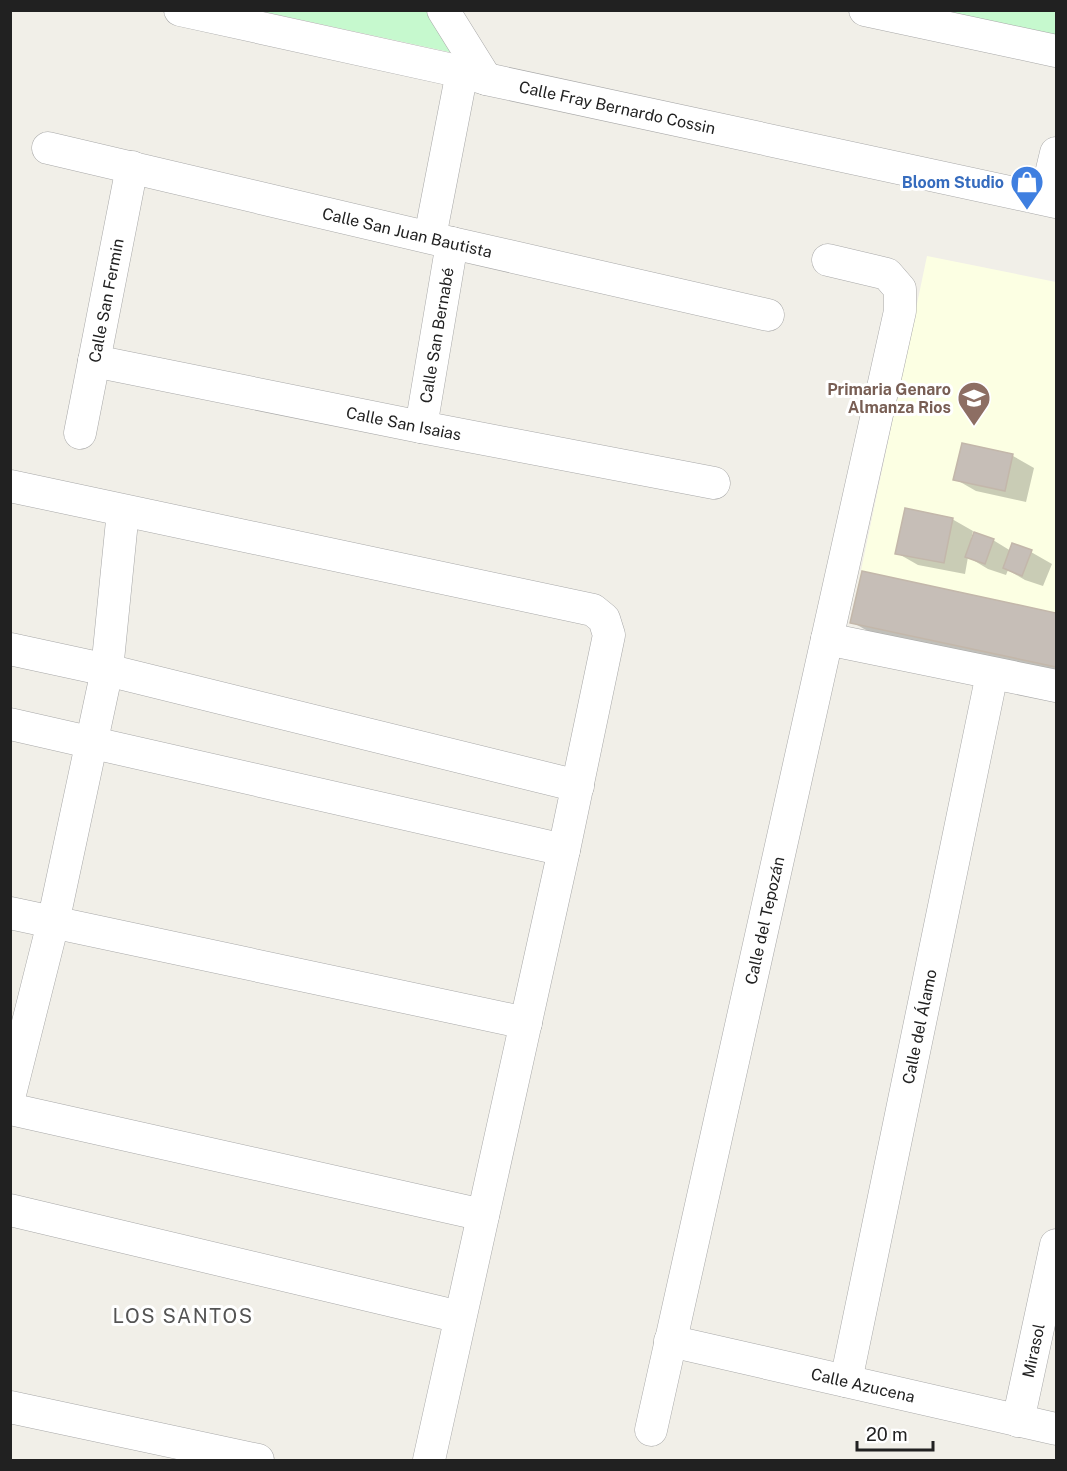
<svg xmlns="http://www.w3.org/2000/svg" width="1067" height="1471" font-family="'Public Sans',sans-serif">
<rect width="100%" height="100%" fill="#f1efe8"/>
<!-- education -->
<path fill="#fcffe3" d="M927,256L1056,282V667L850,623Z"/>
<!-- park -->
<path fill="#c6f9ce" d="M260,11H427L454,53Z
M921,11H1056V41Z"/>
<!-- shadow -->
<path fill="#0003" d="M963,444L1013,456L1034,468L1026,502L976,491L955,479Z
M952,519L973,531L971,540H993L1011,551L1031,552L1052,564L1043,586L1025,580L1008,570L1006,575L988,569L968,557L965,574L918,565L897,553Z
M863,573L1056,614V674L873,634L852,622Z"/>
<!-- building -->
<path fill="#c6beb7" stroke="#c3b7aa" stroke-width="1.5" d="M962,443L1013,454L1005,491L953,480Z
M905,508L953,518L944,563L895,554Z
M974,532L994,539L985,564L965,557Z
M1012,543L1032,550L1022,576L1003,568Z
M862,571L1056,613V667L850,623Z"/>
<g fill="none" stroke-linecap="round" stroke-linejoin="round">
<!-- minor casing -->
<g stroke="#a8a8a8" stroke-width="33">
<g id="minor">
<path id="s1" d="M180,10L462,72L486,79L1056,202"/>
<path d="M443,10L486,79"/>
<path d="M865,10L1056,51"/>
<path id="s2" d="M48,148L452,243L768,315"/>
<path d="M1045,199L1056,153"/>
<path d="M430,237L462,72"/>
<path id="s3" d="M94,361L421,427L714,483"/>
<path id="s4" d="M421,427L452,243"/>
<path id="s5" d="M80,433L132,167"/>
<path d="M10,486L593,610L604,619L609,635L564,850L429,1460"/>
<path d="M827,639L1056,686"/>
<path d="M10,649L107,670L578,786"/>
<path d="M10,724L564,850"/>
<path d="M10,913L526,1023"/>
<path d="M10,1094L53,923L107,670L123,511"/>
<path d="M10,1109L483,1215"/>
<path d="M10,1210L460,1317"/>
<path id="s6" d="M670,1341L1056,1429"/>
<path id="s7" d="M846,1381L992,674"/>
<path d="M10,1407L258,1460"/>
<path id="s8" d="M1018,1421L1056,1245"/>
<path id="s9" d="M651,1430L900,311V289L887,274L828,260"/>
</g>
</g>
<!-- minor -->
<use href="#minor" stroke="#fff" stroke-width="32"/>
</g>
<!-- icons -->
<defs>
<g id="shop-pin" transform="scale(1.725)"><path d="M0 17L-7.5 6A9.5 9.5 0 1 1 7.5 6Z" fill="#3f7fe0" stroke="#fff"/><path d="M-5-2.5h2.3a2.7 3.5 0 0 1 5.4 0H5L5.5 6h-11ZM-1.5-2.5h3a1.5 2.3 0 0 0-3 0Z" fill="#fff"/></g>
<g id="school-pin" transform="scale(1.725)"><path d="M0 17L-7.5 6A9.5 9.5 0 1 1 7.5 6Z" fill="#8d6e63" stroke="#fff"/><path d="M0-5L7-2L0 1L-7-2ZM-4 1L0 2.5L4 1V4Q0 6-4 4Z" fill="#fff"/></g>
</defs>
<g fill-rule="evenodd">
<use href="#shop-pin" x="1027" y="182"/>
<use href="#school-pin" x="974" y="398"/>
</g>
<g text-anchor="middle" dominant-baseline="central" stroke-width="6" stroke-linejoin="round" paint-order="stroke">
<!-- street labels -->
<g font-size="16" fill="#212121" stroke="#fff">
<text stroke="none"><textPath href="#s1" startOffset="448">Calle Fray Bernardo Cossin</textPath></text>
<text stroke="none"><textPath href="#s2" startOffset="369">Calle San Juan Bautista</textPath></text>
<text stroke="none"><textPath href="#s5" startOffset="135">Calle San Fermin</textPath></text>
<text stroke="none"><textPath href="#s4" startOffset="93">Calle San Bernabé</textPath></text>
<text stroke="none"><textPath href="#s3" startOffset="316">Calle San Isaias</textPath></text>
<text stroke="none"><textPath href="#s9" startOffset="522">Calle del Tepozán</textPath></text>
<text stroke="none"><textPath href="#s7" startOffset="362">Calle del Álamo</textPath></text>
<text stroke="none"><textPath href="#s8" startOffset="72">Mirasol</textPath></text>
<text stroke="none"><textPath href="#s6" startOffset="198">Calle Azucena</textPath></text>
</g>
<!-- shop labels -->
<g font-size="16" font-weight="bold" fill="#366cbe" stroke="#fff" text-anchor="end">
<text x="1004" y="182">Bloom Studio</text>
</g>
<!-- education labels -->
<g font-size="16" font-weight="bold" fill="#785e54" stroke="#fff" text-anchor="end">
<text x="951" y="389">Primaria Genaro<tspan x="951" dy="18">Almanza Rios</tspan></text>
</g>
<!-- quarter labels -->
<g font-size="20" letter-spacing="1.5" fill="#545454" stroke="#fff">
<text x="183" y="1316">LOS SANTOS</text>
</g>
</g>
<!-- border -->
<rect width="1067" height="1471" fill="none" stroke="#212121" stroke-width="24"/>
<!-- scale -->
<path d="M857 1441v9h76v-9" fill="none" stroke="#212121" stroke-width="3"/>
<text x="866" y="1441" font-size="18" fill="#212121" stroke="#ffffff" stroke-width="4.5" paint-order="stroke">20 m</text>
</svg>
